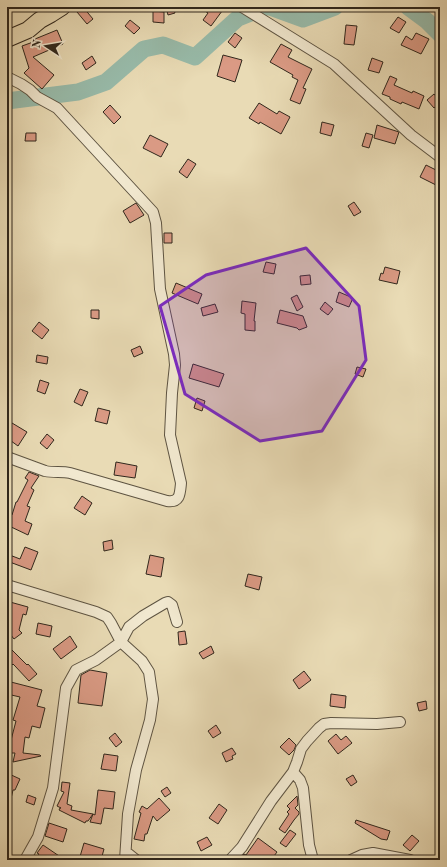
<svg xmlns="http://www.w3.org/2000/svg" width="447" height="867" font-family="'Old Standard TT',serif">
<rect width="100%" height="100%" fill="#e9dbb5"/>
<filter id="stains"><feTurbulence type="fractalNoise" baseFrequency=".005" numOctaves="4"/><feColorMatrix values="0 0 0 0 .2 0 0 0 0 .09 0 0 0 0 .02 0 0 0 .5 -.17"/></filter>
<radialGradient id="worn" r=".72"><stop offset=".6" stop-color="#630" stop-opacity="0"/><stop offset="1" stop-color="#630" stop-opacity=".3"/></radialGradient>
<g fill="none" stroke-linecap="round" stroke-linejoin="round">
<!-- river -->
<path stroke="#98bbaa" stroke-width="17" d="M270,7L303,19L335,7
M408,7L427,21L440,34
M7,101L78,92L106,82L144,49L163,45L195,57L238,18L266,7"/>
</g>
<!-- building -->
<path fill="#da9a84" stroke="#30271c" d="M83,7L93,19L87,24L77,12Z
M166,7H173L175,13L168,15Z
M199,7H225L211,26L203,20L208,13Z
M153,11L164,12V23L153,22Z
M398,17L406,22L399,33L390,28Z
M130,20L140,28L134,34L125,26Z
M346,25L357,26L354,45L344,44Z
M57,30L63,44L33,57L54,75L42,89L24,73L29,68L22,46L36,41L35,39Z
M235,33L242,38L235,48L228,42Z
M416,33L429,39L421,54L401,45L406,36L412,40Z
M281,44L292,50L288,57L312,69L303,88L306,89L300,104L290,100L298,80L292,77L293,75L270,62Z
M223,55L242,60L235,82L217,76Z
M92,56L96,63L86,70L82,63Z
M372,58L383,62L379,73L368,70Z
M390,76L397,79L394,85L412,93L413,91L424,96L419,109L402,102L401,104L390,99V97L382,94Z
M434,94L440,101V103L434,108L427,100Z
M259,103L277,114L279,111L290,117L281,134L260,122L259,124L249,118Z
M110,105L121,117L114,124L103,112Z
M322,122L334,125L331,136L320,133Z
M377,125L399,132L395,144L374,138Z
M26,133H36V141H25Z
M366,133L373,135L369,148L362,146Z
M150,135L168,144L161,157L143,148Z
M188,159L196,164L187,178L179,172Z
M426,165L440,172V187L420,177Z
M354,202L361,212L354,216L348,206Z
M136,203L144,215L130,223L123,211Z
M164,233H172V243H164Z
M266,262L276,264L274,274L263,272Z
M385,267L400,271L397,284L379,280L381,273L383,274Z
M310,275L311,284L301,285L300,276Z
M176,283L202,294L198,304L172,293Z
M339,292L353,298L349,307L336,302Z
M297,295L303,307L297,311L291,298Z
M242,301L256,303L254,321H255V331L245,330V314L241,313Z
M325,302L333,309L328,315L320,309Z
M215,304L218,312L203,316L201,308Z
M91,310H99V319L91,318Z
M280,310L303,316L307,327L299,330L297,328L277,323Z
M39,322L49,330L42,339L32,331Z
M140,346L143,353L134,357L131,350Z
M37,355L48,357L47,364L36,362Z
M193,364L224,374L219,387L189,378Z
M357,367L366,369L363,377L355,374Z
M40,380L49,383L45,394L37,391Z
M80,389L88,392L82,406L74,402Z
M197,398L205,401L202,411L194,408Z
M98,408L110,411L107,424L95,421Z
M7,420L27,432L18,446L7,438Z
M47,434L54,440L47,449L40,443Z
M116,462L137,466L135,478L114,475Z
M29,472L39,476L31,488L34,490L27,506L30,507L25,521L32,524L28,535L7,525V519L9,514L12,515L16,502H17L28,480L25,478Z
M82,496L92,503L85,515L74,508Z
M112,540L113,549L104,551L103,542Z
M25,547L38,552L31,570L7,561V554L20,559Z
M150,555L164,558L161,577L146,574Z
M248,574L262,577L259,590L245,586Z
M10,602L28,607L26,615L23,614L19,630L22,633L14,639L10,634L7,635V615Z
M38,623L52,626L50,637L36,634Z
M185,631L187,644L179,645L178,632Z
M70,636L77,647L61,659L53,649Z
M211,646L214,653L203,659L199,653Z
M11,649L27,665L28,664L37,674L29,681L15,666L13,664L7,670V653Z
M90,670L107,673L102,706L78,703L81,675Z
M304,671L311,680L299,689L293,680Z
M7,681L42,690L37,706L45,708L40,728L32,726L29,738L25,737L23,753L40,755L41,756L13,762L15,753H9L10,744L16,721L13,720L20,697L7,694Z
M331,694L346,696L345,708L330,706Z
M426,701L427,709L419,711L417,703Z
M216,725L221,733L213,738L208,731Z
M115,733L122,742L116,747L109,738Z
M336,734L341,740L346,736L352,743L338,754L328,741Z
M289,738L296,745L294,750L289,755L280,747Z
M232,748L236,754L232,756L233,759L226,762L222,753Z
M104,754L118,756L116,771L101,769Z
M7,773L20,779L15,790H13L10,803H7Z
M353,775L357,782L351,786L346,779Z
M62,782L70,783L67,804L72,806L71,810L93,814L88,821H86L85,823L59,810L60,808H61L57,806L64,792L61,791Z
M167,787L171,793L165,797L161,791Z
M98,790L115,792L113,809L104,808L101,824L90,822L93,814L95,815Z
M28,795L36,798L34,805L26,802Z
M297,796L298,805L295,808L299,812V814L294,820L285,833L279,829L289,814L287,812L290,809L287,806Z
M159,798L170,810L157,821L153,816L147,834H145L144,841L134,839L141,813L139,812L142,806L147,809Z
M219,804L227,810L218,824L209,818Z
M356,820L390,831L387,840L381,839L355,823Z
M49,823L67,829L63,842L45,836Z
M290,830L296,834L286,847L280,843Z
M412,835L419,841L410,851L403,845Z
M207,837L212,845L201,851L197,842Z
M258,838L277,852L271,860H239L244,854L246,855Z
M84,843L104,849L101,860H79Z
M43,845L65,860H35L39,854L37,853Z"/>
<g fill="none" stroke-linecap="round" stroke-linejoin="round">
<!-- street casing -->
<g stroke="#5e5442" stroke-width="12">
<path id="street" d="M242,7L334,64L411,135L440,157
M7,78H9L21,84L30,90L37,97L57,108L153,212L156,223L160,289L174,354L175,365L172,393L170,435L181,483C180,494 180,503 167,501L70,473C62,471 54,473 45,471L7,457
M7,585L96,612L107,617L111,623L121,642L142,661L149,672L151,686L153,699L150,720L136,770L128,814L125,860
M293,772L297,762L301,749L307,741L319,728L324,724L331,723L377,724L400,722
M126,852L136,860
M25,860L38,837L53,788L66,688L76,670L96,660L121,642L129,627L143,616L165,603L168,602L172,605L177,622
M230,860L242,847L271,801L293,772L300,780L303,788L309,845L313,860
M351,860L362,855L373,853L410,860"/>
</g>
<!-- primary casing -->
<g stroke="#30271c" stroke-width="18">
<path id="primary" d="M7,39L28,30L40,20L51,14L62,7"/>
</g>
<!-- street -->
<use href="#street" stroke="#f1e8cf" stroke-width="10"/>
<!-- primary -->
<use href="#primary" stroke="#e9dbb5" stroke-width="16"/>
</g>
<!-- marked area -->
<path fill="#7b2cbf" fill-opacity="0.2" stroke="#7b2cbf" stroke-width="3" stroke-linejoin="round" d="M306,248L359,306L366,360L322,431L260,441L185,394L160,306L206,275Z"/>
<!-- margin -->
<rect width="447" height="867" fill="none" stroke="#e9dbb5" stroke-width="24"/>
<rect x="8" y="8" width="431" height="851" fill="none" stroke="#30271c" stroke-width="2"/>
<rect x="12" y="12" width="423" height="843" fill="none" stroke="#30271c"/>
<!-- north arrow -->
<g transform="translate(46 46) rotate(282)" stroke="#f1e8cf" stroke-width="3" paint-order="stroke">
<path d="M0-3L7 15L0 10L-7 15Z" fill="#30271c"/>
<text y="-6" font-size="11" font-weight="bold" text-anchor="middle" fill="#30271c">N</text>
</g>
<rect width="100%" height="100%" filter="url(#stains)"/>
<rect width="100%" height="100%" fill="url(#worn)"/>
</svg>
